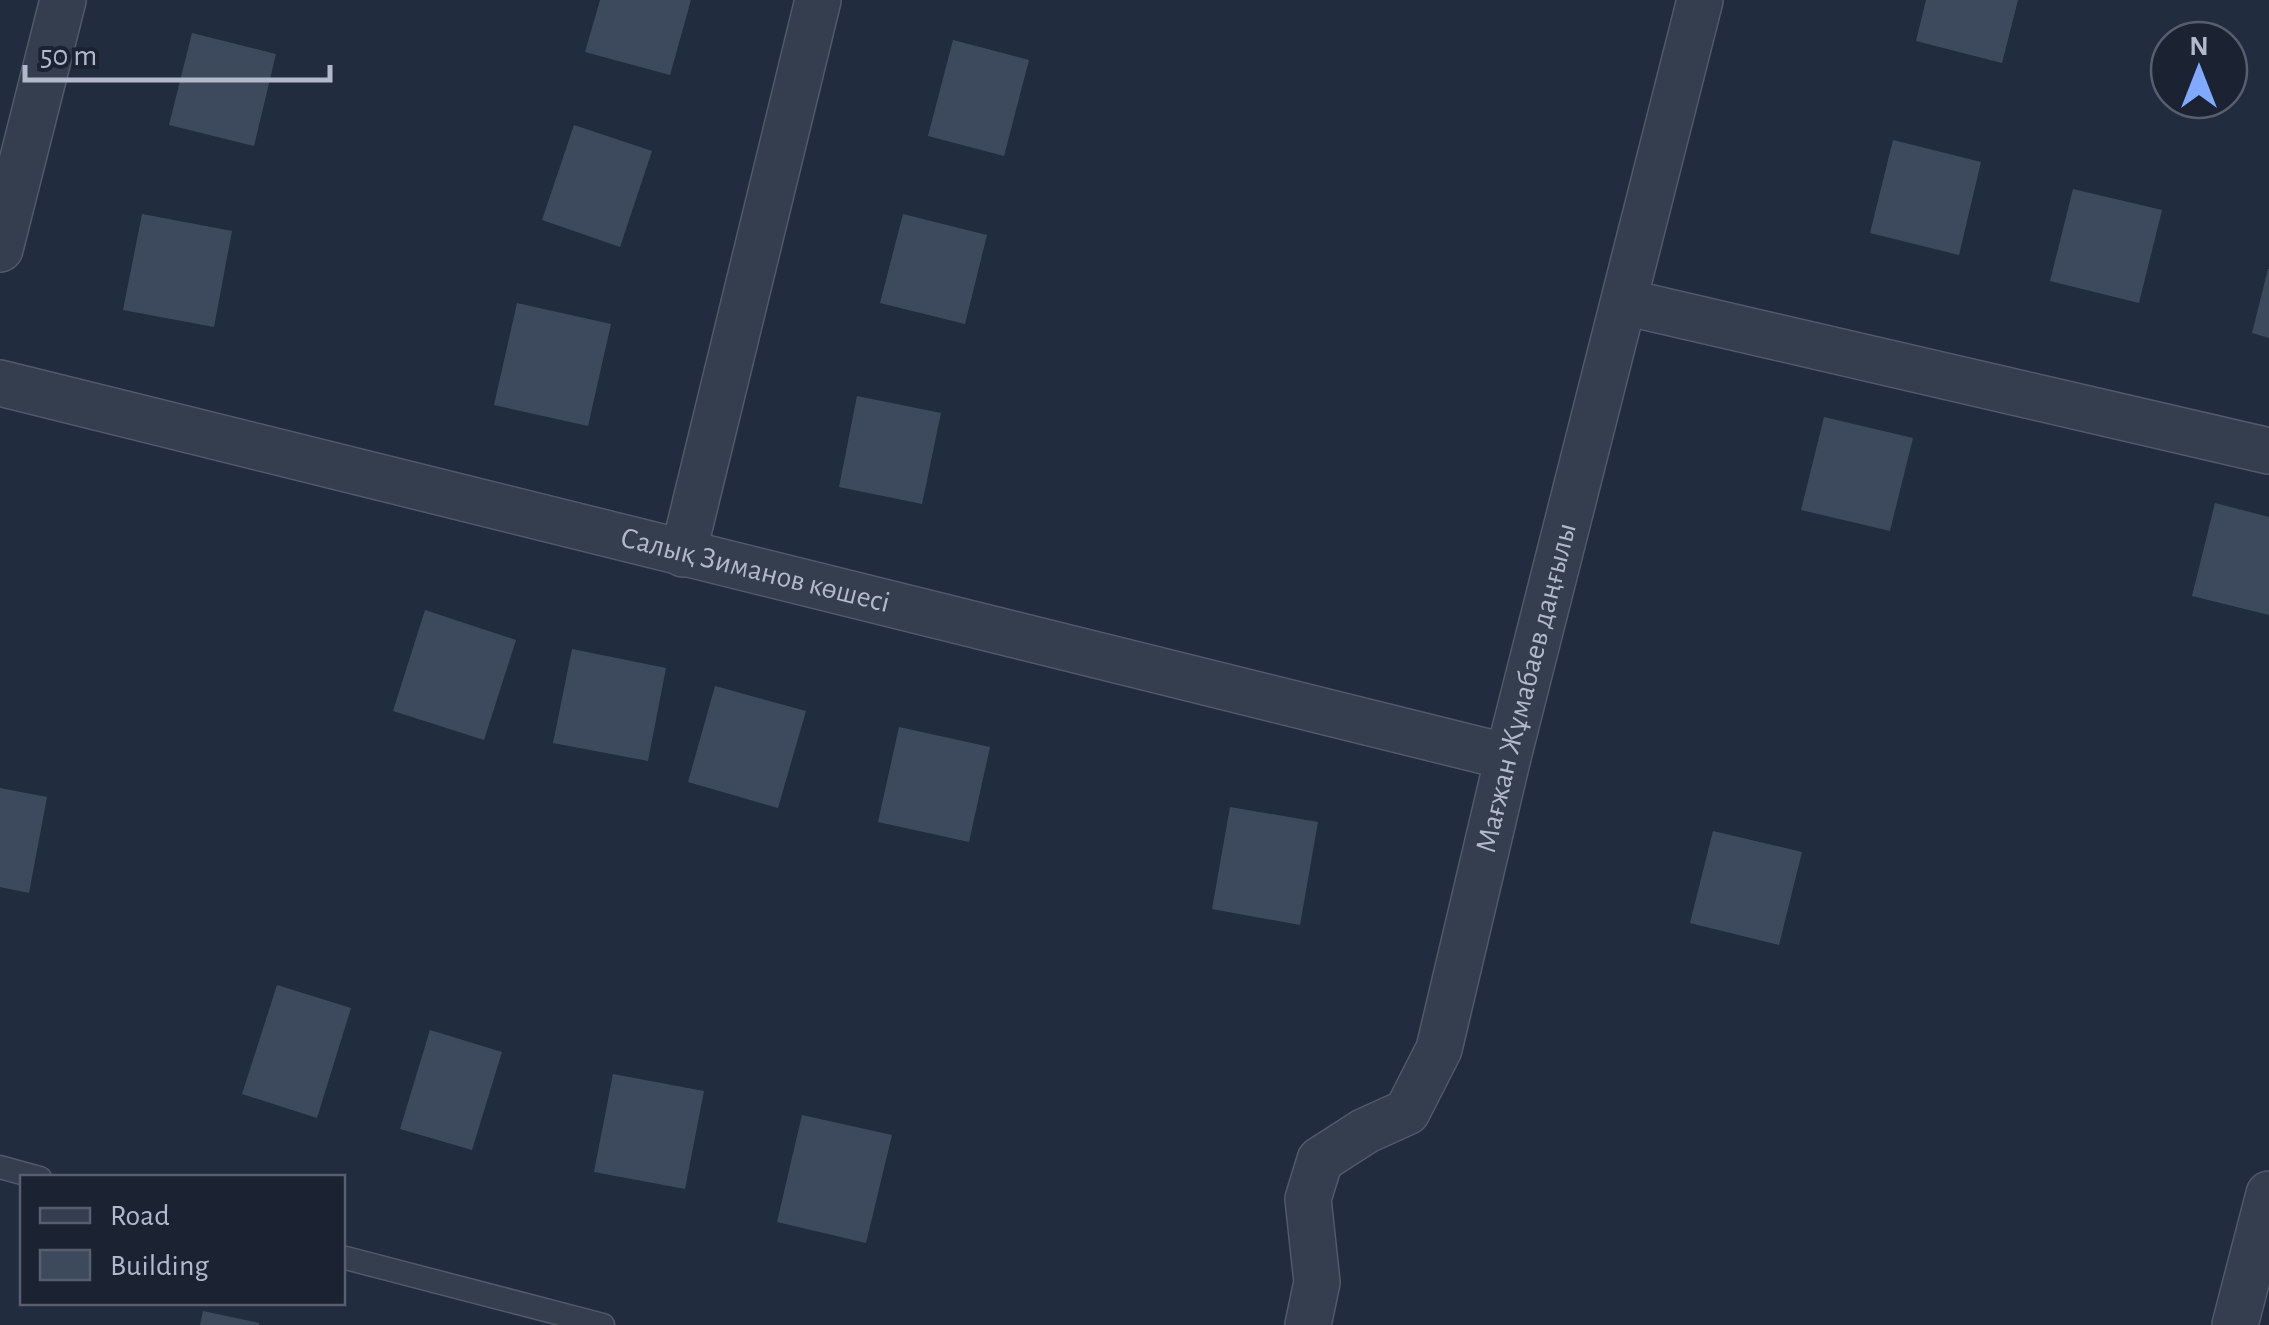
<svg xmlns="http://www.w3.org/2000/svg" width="2269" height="1325" font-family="'Alegreya Sans',sans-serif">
<rect width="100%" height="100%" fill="#212c3f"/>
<!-- building -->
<path fill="#3d4a5e" d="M600,0H691L670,75L585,52Z
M1926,0H2018L2002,63L1916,41Z
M192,33L276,54L254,146L169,125Z
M953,40L1029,60L1004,156L928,136Z
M574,125L652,151L620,247L542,220Z
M1893,140L1981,162L1959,255L1870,233Z
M2073,189L2162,210L2139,303L2050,281Z
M142,214L232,231L214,327L123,310Z
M903,214L987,235L965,324L880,303Z
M2268,269H2269V338L2252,333Z
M517,303L611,324L588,426L494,405Z
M857,396L941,413L922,504L839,487Z
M1824,417L1913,438L1890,531L1801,510Z
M2215,503L2269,517V615L2192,596Z
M425,610L516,640L484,740L393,711Z
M572,649L666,668L648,761L553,743Z
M715,686L806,711L778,808L688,782Z
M899,727L990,747L969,842L878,822Z
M0,788L47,797L29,893L0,887Z
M1230,807L1318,822L1300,925L1212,909Z
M1713,831L1802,852L1779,945L1690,923Z
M277,985L351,1008L317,1118L242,1094Z
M430,1030L502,1052L472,1150L400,1129Z
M613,1074L704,1091L685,1189L594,1172Z
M802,1115L892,1135L866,1243L777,1222Z
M203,1311L259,1323V1325H200Z"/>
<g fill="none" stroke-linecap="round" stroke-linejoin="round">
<!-- lane casing -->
<g stroke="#51596a" stroke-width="25">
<path id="lane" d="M0,1167L40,1178
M342,1257L603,1325"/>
</g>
<!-- street casing -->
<g stroke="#51596a" stroke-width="48">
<g id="street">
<path d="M0,249L63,0"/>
<path d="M1625,302L2269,451"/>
<path id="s1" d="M0,383L1508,757"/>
<path d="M683,554L818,0"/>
<path id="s2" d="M1308,1325L1317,1282L1308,1199L1320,1160L1365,1131L1407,1112L1439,1049L1508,757L1700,0"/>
<path d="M2235,1325L2269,1194"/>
</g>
</g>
<!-- lane -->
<use href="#lane" stroke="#353e4f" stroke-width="22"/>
<!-- street -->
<use href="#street" stroke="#353e4f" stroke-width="45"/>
</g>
<g text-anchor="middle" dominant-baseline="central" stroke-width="10" stroke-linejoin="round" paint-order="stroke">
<!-- street labels -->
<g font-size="30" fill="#b1b9ca" stroke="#1b2333">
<text stroke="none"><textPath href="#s1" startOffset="778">Салық Зиманов көшесі</textPath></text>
<text stroke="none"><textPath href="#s2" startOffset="710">Мағжан Жұмабаев даңғылы</textPath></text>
</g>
</g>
<!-- legend -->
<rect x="20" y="1175" width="325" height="130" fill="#1b2333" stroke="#575f6f" stroke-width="2.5"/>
<rect x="40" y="1208" width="50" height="15" fill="#353e4f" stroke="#575f6f" stroke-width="2.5"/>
<text x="110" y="1225" font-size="30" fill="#b1b9ca">Road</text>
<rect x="40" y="1250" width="50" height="30" fill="#3d4a5e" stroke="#575f6f" stroke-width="2.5"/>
<text x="110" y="1275" font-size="30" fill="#b1b9ca">Building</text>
<!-- north arrow -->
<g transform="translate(2199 70)"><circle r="48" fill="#1b2333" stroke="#575f6f" stroke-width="2.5"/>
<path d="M0-8L18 38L0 25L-18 38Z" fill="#81aaff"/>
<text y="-15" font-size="28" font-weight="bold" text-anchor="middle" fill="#b1b9ca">N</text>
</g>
<!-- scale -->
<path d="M25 65v15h305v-15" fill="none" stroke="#b1b9ca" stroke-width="5"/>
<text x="40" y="65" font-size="30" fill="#b1b9ca" stroke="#1b2333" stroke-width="8" paint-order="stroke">50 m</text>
</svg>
